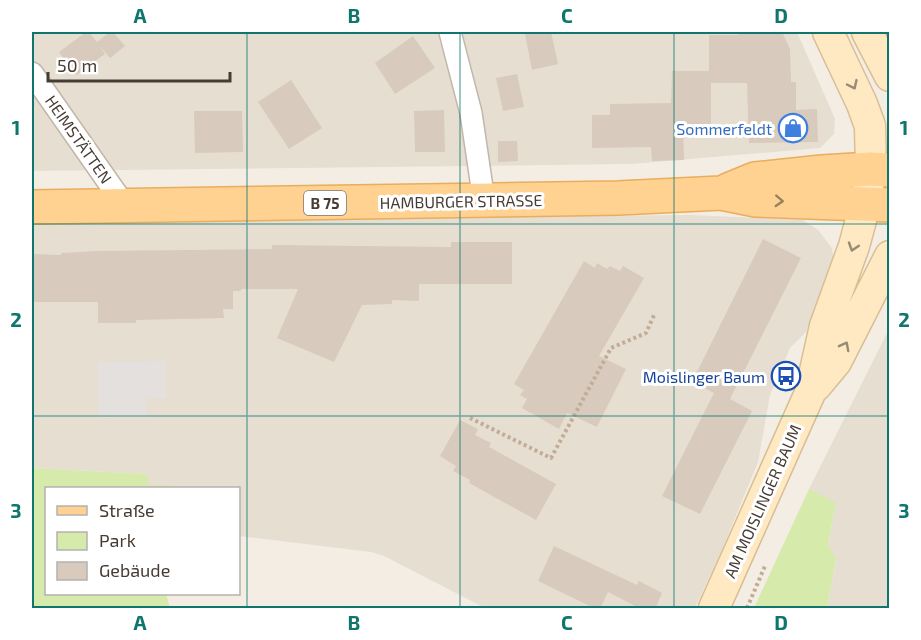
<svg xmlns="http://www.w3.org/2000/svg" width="921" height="640" font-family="'Exo 2',sans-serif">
<rect width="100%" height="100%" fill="#f3ede4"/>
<!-- residential -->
<path fill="#e7ded2" d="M32,32H797L835,119L834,134L820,148L631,164L32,171Z
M690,215L803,220L818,230L832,248L834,265L821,301L806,332L790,348L770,395L758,462L720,554L695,608H485L384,556L371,552L239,536L238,488H172V486H148V474L32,468V221Z
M889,329V608H827L836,560L828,544L836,504L809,489Z"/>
<!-- green -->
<path fill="#d5eaab" d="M32,468L148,474V485L173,486L172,488H46V594H166L170,608H32Z
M809,489L836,503L828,544L836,559L827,608H754Z"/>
<!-- parking -->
<path fill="#e4e0dd" d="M165,361L166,398H147V417L99,418L98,362Z"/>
<!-- building -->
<path fill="#d8cabc" d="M86,32H89L97,42L110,32H113L125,46L110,58L99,45L105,54L76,75L59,52Z
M537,32H551L558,64L532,70L525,34Z
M743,32H782L790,49L791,82H796V110L817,109L818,142L749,143L747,83H711V124H683L684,160L652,161L651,147L592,148V115H610V104L671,103L672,71H709V35H737Z
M413,36L435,68L395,94L375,63Z
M517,74L524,107L503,111L496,78Z
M291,80L322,128L289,149L258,102Z
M444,110L445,152H415L414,111Z
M194,111H242L243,152L195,153Z
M498,141H517L518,161L498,162Z
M763,239L801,258L730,399L752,411L700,514L662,496L714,393L692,382Z
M451,242H512V284H419V301L392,300V304L362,305L334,362L277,338L298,289H241V291H233V309H223L224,318L136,320V323H98V302H32V254L61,255V253L98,251L272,249V245L451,247Z
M584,261L595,268L597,263L607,269L610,266L620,271L623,266L644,278L599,356L626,369L597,427L567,413L559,429L522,408L527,399L520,395L524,390L514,384Z
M460,420L478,429L475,435L491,443L489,447L556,484L536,520L469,483L470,480L453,471L456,466L440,456Z
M554,546L637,585L639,581L662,593L655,609H641L608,592L600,609H596L538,581Z"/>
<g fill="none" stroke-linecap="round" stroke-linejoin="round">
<!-- minor casing -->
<g stroke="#c2b6aa" stroke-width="24">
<path id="minor" d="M450,32L471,113L484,201
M32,73L125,206"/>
</g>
<!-- secondary casing -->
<g stroke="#d9be94" stroke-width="33">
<path id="secondary" d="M867,32L890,76
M816,386L836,362L890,256
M714,608L810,393L825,326L854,246L865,205L871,169L870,126L862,104L828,32"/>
</g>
<!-- primary casing -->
<g stroke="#e9ad5d" stroke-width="36">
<path id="primary" d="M728,190L755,179L822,172L871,169L890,170
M32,207L618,198L721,193L756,200L890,205"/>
</g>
<!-- path -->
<path stroke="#c1ad97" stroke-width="4" stroke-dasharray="3 3" stroke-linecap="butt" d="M470,418L551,458L611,348L646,333L655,313
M747,608L765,566"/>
<!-- minor -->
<use href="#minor" stroke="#fff" stroke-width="21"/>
<!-- secondary -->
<use href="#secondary" stroke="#ffe9c3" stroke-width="30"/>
<!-- primary -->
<use href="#primary" stroke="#ffd292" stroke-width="33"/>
</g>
<!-- one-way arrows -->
<defs><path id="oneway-chevron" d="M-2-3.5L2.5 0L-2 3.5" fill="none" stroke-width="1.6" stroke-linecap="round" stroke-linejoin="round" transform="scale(1.5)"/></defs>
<g stroke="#998a74">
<use href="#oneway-chevron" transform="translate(853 85) rotate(65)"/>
<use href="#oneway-chevron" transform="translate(853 247) rotate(108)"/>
<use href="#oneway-chevron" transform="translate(845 346) rotate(-62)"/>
</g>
<use stroke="#99805e" href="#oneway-chevron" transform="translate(779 201) rotate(3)"/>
<!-- grid -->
<path fill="none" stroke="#0f766e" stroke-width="1.5" stroke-opacity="0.55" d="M247,32V608M460,32V608M674,32V608M32,224H890M32,416H890"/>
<!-- icons -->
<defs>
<g id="shop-ring" transform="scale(1.5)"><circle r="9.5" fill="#fff" stroke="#3f7fe0" stroke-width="1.5"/><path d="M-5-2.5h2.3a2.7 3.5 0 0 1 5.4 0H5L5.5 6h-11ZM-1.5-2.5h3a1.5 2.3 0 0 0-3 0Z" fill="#3f7fe0"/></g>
<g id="bus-ring" transform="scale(1.5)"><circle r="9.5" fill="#fff" stroke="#1a4fb4" stroke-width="1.5"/><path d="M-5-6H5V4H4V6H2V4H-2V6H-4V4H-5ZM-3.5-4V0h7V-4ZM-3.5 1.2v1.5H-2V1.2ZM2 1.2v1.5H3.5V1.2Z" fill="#1a4fb4"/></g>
</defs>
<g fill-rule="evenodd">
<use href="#shop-ring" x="793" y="128"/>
<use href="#bus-ring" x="786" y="376"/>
</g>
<g text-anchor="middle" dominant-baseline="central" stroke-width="6" stroke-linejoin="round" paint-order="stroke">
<!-- shield labels -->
<rect fill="#fff" stroke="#7e7671" stroke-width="1.5" x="304" y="191" width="42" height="24" rx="4.5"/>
<g font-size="15" font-weight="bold" fill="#463c34">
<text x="325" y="203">B 75</text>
</g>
<!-- shop labels -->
<g font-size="16" fill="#366cbe" stroke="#fff" text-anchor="end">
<text x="772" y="128">Sommerfeldt</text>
</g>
<!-- street labels -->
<g font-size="16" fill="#463c34" stroke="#fff">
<text transform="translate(79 139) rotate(55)">HEIMSTÄTTEN</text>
<text transform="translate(461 201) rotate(-1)">HAMBURGER STRASSE</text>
<text transform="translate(762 501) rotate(-66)">AM MOISLINGER BAUM</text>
</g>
<!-- transit labels -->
<g font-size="16" fill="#164399" stroke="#fff" text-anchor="end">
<text x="765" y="376">Moislinger Baum</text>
</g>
</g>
<!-- border -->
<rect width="921" height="640" fill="none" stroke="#ffffff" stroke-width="66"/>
<!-- legend -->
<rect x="45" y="487" width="195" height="108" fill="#ffffff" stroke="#b5b1ae" stroke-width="1.5"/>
<rect x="57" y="506" width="30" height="9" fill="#ffd292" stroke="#b5b1ae" stroke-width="1.5"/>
<text x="99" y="517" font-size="18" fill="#463c34">Straße</text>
<rect x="57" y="532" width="30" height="18" fill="#d5eaab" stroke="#b5b1ae" stroke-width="1.5"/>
<text x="99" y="547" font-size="18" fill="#463c34">Park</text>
<rect x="57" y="562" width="30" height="18" fill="#d8cabc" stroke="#b5b1ae" stroke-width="1.5"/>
<text x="99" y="577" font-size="18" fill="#463c34">Gebäude</text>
<!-- scale -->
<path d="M48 72v9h182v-9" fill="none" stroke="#463c34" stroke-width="3"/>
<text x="57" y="72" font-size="18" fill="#463c34" stroke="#ffffff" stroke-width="4.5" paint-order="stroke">50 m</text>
<rect x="33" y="33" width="855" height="574" fill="none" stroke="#0f766e" stroke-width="2"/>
<g font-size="20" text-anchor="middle" font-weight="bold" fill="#0f766e">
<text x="140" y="23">A</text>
<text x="354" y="23">B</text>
<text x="567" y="23">C</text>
<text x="781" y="23">D</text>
<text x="16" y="135">1</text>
<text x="904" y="135">1</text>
<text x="16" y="327">2</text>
<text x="904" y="327">2</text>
<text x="16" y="518">3</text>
<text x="904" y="518">3</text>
<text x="140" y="630">A</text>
<text x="354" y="630">B</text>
<text x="567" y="630">C</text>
<text x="781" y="630">D</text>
</g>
</svg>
